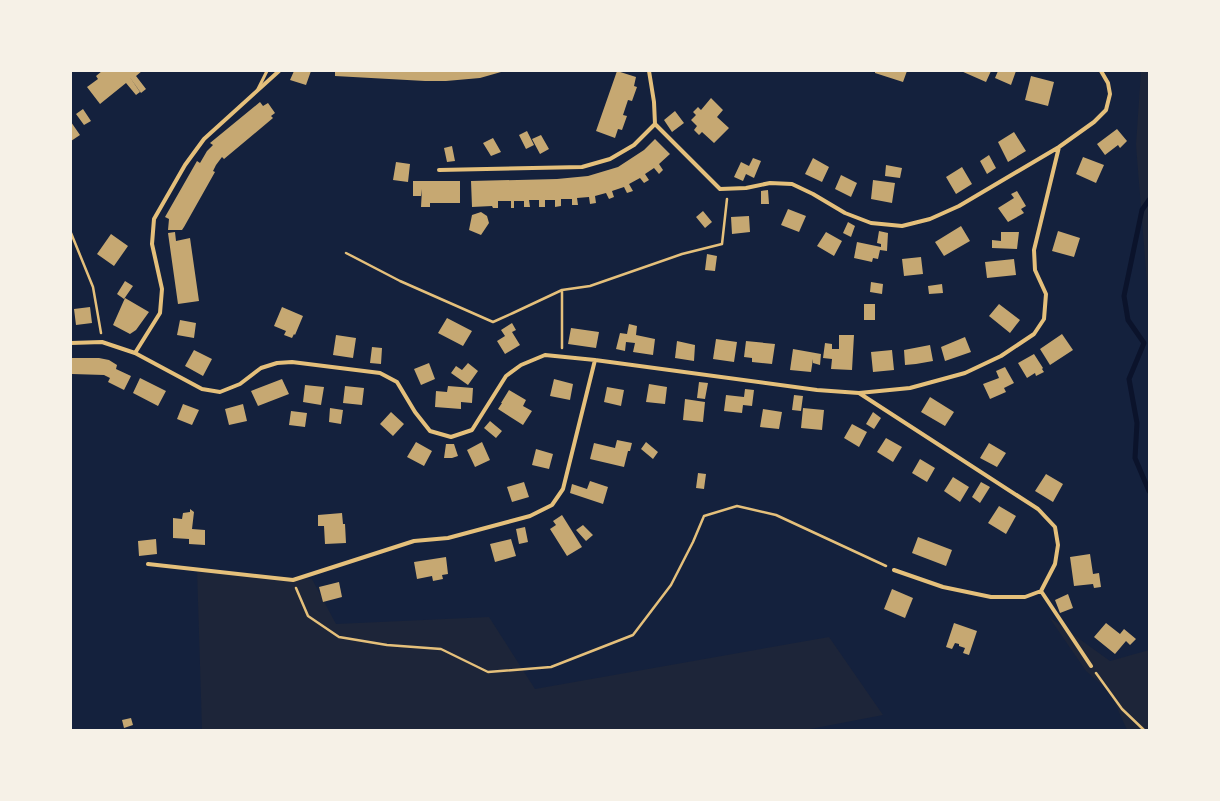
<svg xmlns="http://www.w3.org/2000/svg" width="1220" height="801" font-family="'DejaVu Sans',sans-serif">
<rect width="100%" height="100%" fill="#14213d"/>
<!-- green -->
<path fill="#1d2539" d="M1141,71H1149V308L1136,145Z
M197,569L312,579L336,624L489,617L535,689L829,637L883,715L805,730H202Z
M1049,617L1110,661L1149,650V730H1127L1110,692L1086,671Z"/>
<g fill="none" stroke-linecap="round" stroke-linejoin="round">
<!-- stream -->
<path stroke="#0b132b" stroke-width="5" d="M1149,200L1142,210L1124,296L1128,320L1144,343L1129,379L1137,423L1135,458L1149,491"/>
</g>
<!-- building -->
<path fill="#c6a872" d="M102,71H142L136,76L146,89L141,93L129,76L140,92L136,95L126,83L100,104L87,87L98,79L96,76Z
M294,71H311L306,85L290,80Z
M335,71H501V72L480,78L446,81H425L335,76Z
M617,71L636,77L634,86L637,87L632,101L628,100L623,115L627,116L622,130L618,129L615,138L596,131Z
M875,71H907L903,82L875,73Z
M961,71H991L986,82Z
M998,71H1016L1011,85L995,78Z
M1031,76L1054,82L1048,106L1025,100Z
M711,98L723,110L717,117L729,128L714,143L702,132L699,135L694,130L697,126L691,120L696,115L693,112L698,107L701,110Z
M260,102L263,106L268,103L275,113L271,116L273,118L224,159L222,157L216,165L213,171L215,172L184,227L182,230H168L169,219L165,217L197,161L200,163L207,151L213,145L210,143Z
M83,109L91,121L84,125L76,114Z
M675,111L684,123L672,132L664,120Z
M71,122L80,135L71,141Z
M1117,129L1127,141L1120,148L1118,145L1105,155L1097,144Z
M527,131L534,145L526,149L519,135Z
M1014,132L1026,151L1008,162L998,142Z
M541,135L549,149L540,154L532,139Z
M493,138L501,152L491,156L483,143Z
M655,139L670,154L659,164L663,170L659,174L654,168L645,174L649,180L644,183L640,178L629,184L633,191L627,193L624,187L612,191L614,197L609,199L606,193L595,196L596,203L590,204L589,197L577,198L578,205H572V199H561V206L555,207V200H545V207H539V200H529L530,207H524V201H514V208H511V201H498V208H493L492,206L472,207L471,181L557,179L588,176L618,167L644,150Z
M452,146L455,161L447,162L444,148Z
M989,155L996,168L987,174L980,161Z
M1083,157L1104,165L1096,183L1076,174Z
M753,158L761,161L754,178L746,174L743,181L734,177L741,162L749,166Z
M813,158L829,167L822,182L805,174Z
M396,162L410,164L408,182L393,180Z
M886,165L902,168L900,178L885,176Z
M962,167L972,184L956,194L946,177Z
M841,175L857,183L851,197L835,189Z
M873,180L895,183L892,203L871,199Z
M413,181H460V203H430V207H421L422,189L421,196H413Z
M768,190L769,204H761V191Z
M1017,191L1026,206L1021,209L1024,213L1008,222L998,208L1014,198L1011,194Z
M788,209L806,216L799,232L781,225Z
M703,211L712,222L705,228L696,217Z
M481,212L487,216L489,223L481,235L469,230L472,215Z
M749,216L750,232L732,234L731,217Z
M848,222L855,226L851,237L843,233Z
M961,226L970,241L944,256L935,242Z
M879,231L888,233L887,251L880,250L878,259L873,258L872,262L854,258L857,242L881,247V244L877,243Z
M1058,231L1080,238L1074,257L1052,251Z
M175,232L176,241L190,238L199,301L178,304L168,233Z
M826,232L842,241L834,256L817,246Z
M1001,232H1019L1017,249L992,248V240L1001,241Z
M111,234L128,246L114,266L97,254Z
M707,254L717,256L715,271L705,270Z
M921,257L923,274L904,276L902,259Z
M1014,259L1016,275L987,278L985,262Z
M125,281L133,286L124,299L117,294Z
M871,282L883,284L882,294L870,292Z
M942,284L943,293L929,294L928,286Z
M125,298L149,312L136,330L130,334L113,325Z
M864,304H875V320H864Z
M999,304L1020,320L1010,333L989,316Z
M90,307L92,323L76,325L74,309Z
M282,307L303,316L295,335L294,334L292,338L284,335L286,331L274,326Z
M447,318L472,331L463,346L438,333Z
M180,320L196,323L194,338L177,335Z
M512,323L516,330L512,332L520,345L505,354L497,341L505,336L501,330Z
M629,324L637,326L636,335L655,339L653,355L633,352L635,343L626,342L625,351L616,349L620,333L627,334Z
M571,328L599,332L596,348L568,344Z
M1062,334L1073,350L1050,365L1040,349Z
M336,335L356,338L353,358L333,355Z
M839,335H854L852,370L831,369L832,359L823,358L825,343L832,344V349H839Z
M965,337L971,352L945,361L941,347Z
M716,339L737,342L734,362L713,359Z
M677,341L695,345L694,361L675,358Z
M746,341L775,344L772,364L752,362V358L744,357Z
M930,345L933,361L916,364L905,365L904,350Z
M372,347L382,348L381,364L370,363Z
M793,349L821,354L820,365L813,363V359L811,372L790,370Z
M194,350L212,359L203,376L185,366Z
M892,350L894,370L873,372L871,352Z
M1034,354L1043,368L1042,369L1044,372L1036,376L1035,373L1027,378L1018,363Z
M72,358H99L109,360L117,365L116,369L131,376L124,390L108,382L110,378L104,375L72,374Z
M429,363L435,379L421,385L414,369Z
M468,363L478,371L468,385L451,373L456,366L462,370Z
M1005,367L1014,383L1004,388L1006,392L990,399L983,384L999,378L996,371Z
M140,378L166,391L158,406L133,393Z
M282,379L289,394L258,406L251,391Z
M554,379L573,384L570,400L550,396Z
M699,382L708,383L705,399L697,398Z
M649,384L667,387L665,404L646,402Z
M305,385L324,387L321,405L303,402Z
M345,386L364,388L362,405L343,403Z
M448,386L473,388L472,403L461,402V409L435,407L436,391L447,392Z
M607,387L624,390L621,406L604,402Z
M745,389L754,390L752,406L743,405L742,413L724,411L726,395L744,397Z
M509,390L526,400L523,406L532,411L523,425L498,409L502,403H501Z
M794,395L803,396L801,411L792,410Z
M930,397L954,412L945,426L921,412Z
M685,399L705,402L703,422L683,420Z
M183,404L199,410L192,425L177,419Z
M243,404L247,421L229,425L225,409Z
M330,408L343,410L341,424L329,422Z
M803,408L824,410L822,430L801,428Z
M763,409L782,412L779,429L760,427Z
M291,411L307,413L305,427L289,425Z
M391,412L404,424L393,436L380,424Z
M873,412L881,418L874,429L866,424Z
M490,421L502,431L496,438L484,428Z
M852,424L867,432L859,447L844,438Z
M886,438L902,447L893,462L877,452Z
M617,440L632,443L630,451H628L624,467L590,459L594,443L615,448Z
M416,442L432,451L424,466L407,457Z
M482,442L490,460L475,467L467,450Z
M646,442L658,452L653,459L641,449Z
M989,443L1006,453L997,467L980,458Z
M446,444H454L458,456L452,458H444Z
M536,449L553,454L549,469L532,465Z
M920,459L935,468L927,482L912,473Z
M698,473L706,474L704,489L696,488Z
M1046,474L1063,484L1053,502L1035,491Z
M953,477L969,487L960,502L944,491Z
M590,481L608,487L603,504L570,493L572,484L587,489Z
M524,482L529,497L512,502L507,487Z
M981,482L990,487L980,503L972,497Z
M999,506L1016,516L1006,534L988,523Z
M190,509L194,512L192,529L205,530V545L189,544V539L173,538V518L182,519L183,513L190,512Z
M342,513L343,524H345L346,543L325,544L324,526H318V515Z
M562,515L582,547L567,556L550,529L556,525L553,521Z
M583,525L593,535L586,541L576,530Z
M525,527L528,542L519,544L516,529Z
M918,537L952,550L946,566L912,553Z
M156,539L157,554L139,556L138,541Z
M511,539L516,556L495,562L490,544Z
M1090,554L1093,574L1099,573L1101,587L1094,588L1093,584L1074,586L1070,557Z
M446,557L448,574L442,575L443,579L433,581L432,576L417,579L414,562Z
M339,582L342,597L323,602L319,587Z
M892,589L913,598L905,618L884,609Z
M1068,594L1073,608L1060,613L1055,600Z
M954,623L977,631L969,655L963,653L965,648L959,646V644L955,643L952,649L946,647Z
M1106,623L1120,634L1124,629L1136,639L1130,645L1126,641L1115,654L1094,637Z
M131,718L133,725L124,728L122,720Z"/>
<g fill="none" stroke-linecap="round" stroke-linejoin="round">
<!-- path -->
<path stroke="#e5c07b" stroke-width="2.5" d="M71,233L93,287L101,333
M346,253L400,281L493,322L513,313L562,290V348
M562,290L590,286L682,254L722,244L727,199
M296,588L308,616L339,637L387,645L441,649L488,672L551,667L633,635L671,585L693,542L704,516L737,506L776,515L886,566
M1096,673L1122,709L1144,730"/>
<!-- service -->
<path stroke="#e5c07b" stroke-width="3" d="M258,89L267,71"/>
<!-- minor -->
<path stroke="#e5c07b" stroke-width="4" d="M649,71L654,102L655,124
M655,124L720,189L746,188L770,183L792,184L813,194L845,213L871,223L902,226L930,219L959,206L1059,147L1094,122L1106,110L1110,94L1108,83L1101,71
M439,170L582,167L610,159L634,145L655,124
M71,343L102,342L135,353L202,389L220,392L240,384L261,368L277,363L292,362L380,373L397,382L415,412L430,431L451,437L472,430L506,376L521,365L545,355L595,360L817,390L859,393L910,388L965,373L1001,356L1034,334L1044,319L1046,294L1035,270L1034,250L1059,147
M135,353L160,313L162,289L152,244L154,219L185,165L204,139L279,71
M859,393L1038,509L1055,527L1058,545L1055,564L1041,591L1025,597H991L943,587L894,570
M148,564L293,580L414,541L448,538L530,516L552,505L563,489L595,360
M1041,591L1091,666"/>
</g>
<!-- border -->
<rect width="1220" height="801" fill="none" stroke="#f6f1e7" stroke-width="144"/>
</svg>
